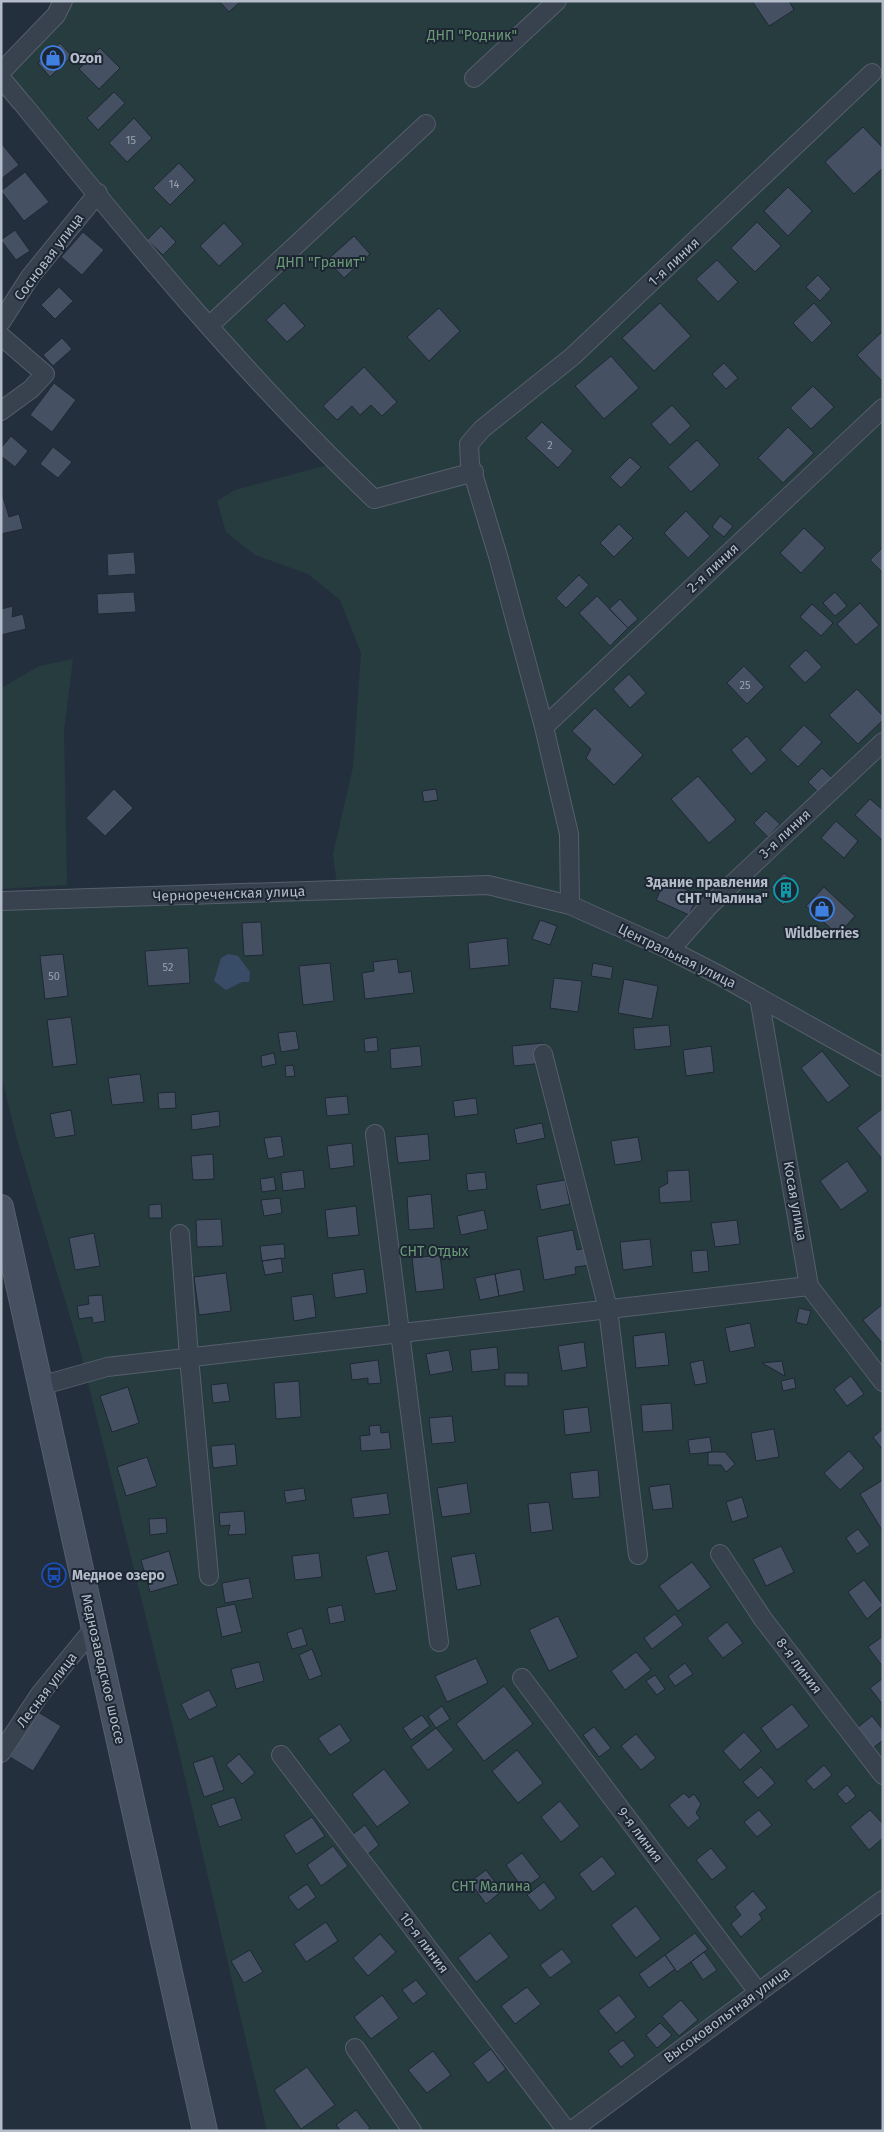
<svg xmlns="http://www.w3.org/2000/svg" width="884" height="2132" font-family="'Fira Sans',sans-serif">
<rect width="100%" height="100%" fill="#242f3e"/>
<!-- green -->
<path fill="#263c3f" d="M63,1H883V1900L571,2131H267L179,1752L80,1350L16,1136L1,1074V900L334,890L336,878L333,854L353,767L361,653L340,600L308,574L255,555L226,532L217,501L235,490L335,463L1,78Z
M73,659L64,730L67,885L1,889V688L39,666Z"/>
<!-- water -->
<path fill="#394c67" d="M228,954L238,956L250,972L249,982H242L226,990L214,981L221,958Z"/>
<!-- building -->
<path fill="#455162" stroke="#1f2835" d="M219,1H241L229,12Z
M752,1H789L794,10L769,26Z
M60,43L72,56L50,77L38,63Z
M100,48L120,68L99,89L79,69Z
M114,92L125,103L98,130L87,118Z
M134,118L152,138L127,162L109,143Z
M863,127L883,148V168L854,194L825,162Z
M1,143L19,165L1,179Z
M179,163L195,180L170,205L153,188Z
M25,172L49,202L24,221L1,191Z
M788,187L812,211L788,236L764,211Z
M757,222L781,246L755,272L731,248Z
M224,223L243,244L219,266L200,246Z
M161,226L176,242L163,255L147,240Z
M15,230L30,251L16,260L1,240Z
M83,232L104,250L82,275L61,257Z
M354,236L370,254L344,278L327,260Z
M717,260L738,282L718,302L696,279Z
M818,275L831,289L820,301L806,287Z
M59,287L73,301L55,319L41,305Z
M284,303L305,326L287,342L266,320Z
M660,303L691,336L654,371L622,338Z
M814,303L832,323L812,343L793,323Z
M439,308L460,331L429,361L407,337Z
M883,331V382L857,355Z
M62,338L72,349L53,366L43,355Z
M611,356L639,388L604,419L575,386Z
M724,363L738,378L726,389L712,374Z
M364,367L397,402L382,416L371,405L360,415L352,406L337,420L323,406Z
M54,383L76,400L52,432L30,415Z
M813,386L834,407L811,429L790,408Z
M672,405L691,426L670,445L651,424Z
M542,422L573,451L558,468L526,438Z
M788,427L814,453L783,483L758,458Z
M11,436L28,451L15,467L1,456V448Z
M697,440L720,465L691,492L668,467Z
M53,447L72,462L58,478L40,464Z
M630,457L641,467L621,488L610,477Z
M1,490L9,517L19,514L23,529L1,534Z
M686,511L710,536L688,558L664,533Z
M720,516L733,526L724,537L712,527Z
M619,524L633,538L614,557L600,543Z
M804,528L825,548L801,573L780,553Z
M883,547V573L870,560Z
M134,552L136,574L108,576L107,554Z
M579,575L589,585L566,608L556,598Z
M134,592L136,612L98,614L97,594Z
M835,592L847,606L835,616L823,603Z
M597,596L628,628L610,646L579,613Z
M620,599L638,619L628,628L609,609Z
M860,603L879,625L856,645L837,624Z
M812,604L833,623L821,636L800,617Z
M13,606L12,617L23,614L26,629L1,635V609Z
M806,650L822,667L805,683L789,666Z
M744,666L764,687L747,704L727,683Z
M629,674L646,693L630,708L613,689Z
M857,689L883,716V720L858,744L829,715Z
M595,708L643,755L614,785L586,758L591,749L572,731Z
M804,725L822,742L798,767L780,750Z
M747,736L767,760L751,774L731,750Z
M822,768L833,779L819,793L808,782Z
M698,776L736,820L709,843L671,799Z
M114,789L133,808L105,836L86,818Z
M436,789L438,800L424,802L422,791Z
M870,799L883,810V841L855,815Z
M766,811L780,824L768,837L754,823Z
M836,821L858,841L844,858L821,838Z
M784,873L800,887L783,905L774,897L778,893L771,887Z
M665,880L698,895L689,915L656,900Z
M824,887L855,916L838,935L806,906Z
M540,920L557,926L550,945L532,939Z
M261,922L263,955L244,956L242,923Z
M507,938L509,965L470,969L468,943Z
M188,948L190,983L148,986L145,951Z
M63,954L68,996L45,999L40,956Z
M397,959L399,973L411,971L414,993L365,999L362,973L374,971L373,962Z
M330,963L334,1001L303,1005L299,966Z
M593,963L613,967L611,979L591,976Z
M554,978L582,981L578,1012L550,1008Z
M624,979L658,986L652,1019L618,1013Z
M71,1017L77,1064L53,1067L47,1020Z
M669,1025L671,1046L635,1050L633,1028Z
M296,1031L299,1049L281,1052L278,1033Z
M377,1037L378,1051L365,1052L364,1039Z
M543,1043L544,1063L514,1066L512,1046Z
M420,1046L422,1066L391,1069L390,1049Z
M711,1046L714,1072L686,1076L683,1050Z
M822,1051L850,1086L828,1103L801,1068Z
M274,1053L276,1064L262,1067L261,1056Z
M293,1065L295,1076L286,1077L285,1066Z
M140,1074L144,1102L112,1105L108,1078Z
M175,1092L176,1108L159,1109L158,1093Z
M347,1096L349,1114L327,1116L325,1098Z
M476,1098L478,1114L455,1117L453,1101Z
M883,1108V1160L857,1128Z
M71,1110L75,1135L55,1138L50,1114Z
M219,1111L220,1126L192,1130L191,1115Z
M542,1123L545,1138L517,1144L514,1129Z
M428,1134L430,1160L398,1163L395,1137Z
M281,1136L284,1156L268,1159L264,1138Z
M638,1137L642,1161L615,1165L611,1141Z
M352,1143L354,1166L330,1169L327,1146Z
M213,1154L214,1179L193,1180L191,1156Z
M847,1161L868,1191L841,1210L820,1181Z
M303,1170L305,1188L283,1191L281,1173Z
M689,1170L691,1201L660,1203L659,1188L668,1183L667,1171Z
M485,1172L487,1189L468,1191L466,1174Z
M274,1177L276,1190L262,1192L260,1179Z
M565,1180L570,1204L541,1210L536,1185Z
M431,1194L434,1228L409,1230L407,1197Z
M280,1198L282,1213L264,1216L261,1200Z
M161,1204L162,1218H149V1205Z
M356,1206L359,1235L328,1238L325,1210Z
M484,1210L488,1229L461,1235L457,1216Z
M221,1219L223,1246L197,1247L196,1220Z
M737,1220L740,1244L715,1247L711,1223Z
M573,1230L577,1250L586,1248L590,1265L575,1267L576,1274L544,1280L537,1237Z
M94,1233L100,1266L75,1270L69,1238Z
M650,1239L653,1266L623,1270L620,1242Z
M284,1244L285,1258L262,1261L260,1246Z
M707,1250L709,1271L693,1273L691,1251Z
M440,1255L444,1289L416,1292L412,1258Z
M281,1258L283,1272L265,1275L262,1261Z
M364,1269L367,1293L335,1298L332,1274Z
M520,1269L524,1291L499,1296L495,1274Z
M226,1273L231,1311L199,1315L194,1277Z
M495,1274L499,1296L480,1300L475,1278Z
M313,1294L316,1317L294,1321L291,1297Z
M102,1295L105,1321L93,1323L92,1317L79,1319L77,1306L89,1304L88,1296Z
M883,1304V1343H882L863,1320Z
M799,1308L811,1311L807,1325L796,1322Z
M750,1323L755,1347L730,1352L725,1328Z
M665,1332L669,1365L636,1368L633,1336Z
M584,1342L587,1367L562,1371L558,1346Z
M497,1347L499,1369L472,1372L470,1350Z
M449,1350L453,1371L430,1375L426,1354Z
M378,1360L381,1383L368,1384V1378L352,1380L350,1364Z
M703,1360L707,1383L695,1385L690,1363Z
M782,1361L785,1376L762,1363Z
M505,1373H528V1386H505Z
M851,1376L864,1394L847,1406L834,1389Z
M794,1378L796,1388L783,1391L781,1381Z
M299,1381L301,1417L276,1419L274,1383Z
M227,1383L230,1401L213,1403L211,1385Z
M128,1387L139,1423L112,1432L100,1396Z
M671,1403L673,1430L643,1432L641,1405Z
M588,1407L591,1432L565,1435L563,1410Z
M452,1416L455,1442L432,1444L429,1418Z
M380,1425L381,1433L389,1432L391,1449L361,1451L360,1436L370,1435L369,1426Z
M774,1429L779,1457L756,1461L751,1433Z
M883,1429V1450L873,1437Z
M710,1437L712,1452L690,1454L688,1440Z
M235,1444L237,1465L213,1468L211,1446Z
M849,1451L864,1468L840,1490L824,1473Z
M708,1452H725L735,1464L726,1472L721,1465H708Z
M147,1457L157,1486L126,1496L117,1467Z
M598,1470L600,1497L573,1499L570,1473Z
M883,1480V1529L882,1530L860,1494Z
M467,1483L471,1513L442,1517L437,1488Z
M670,1484L673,1508L653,1510L649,1487Z
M304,1488L306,1500L286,1503L284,1491Z
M387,1493L390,1514L354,1518L351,1498Z
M742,1497L748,1517L732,1522L726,1502Z
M549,1502L553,1530L531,1533L528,1504Z
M244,1511L246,1534L228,1535L230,1525L220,1526L219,1513Z
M166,1518L167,1533L150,1535L149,1519Z
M858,1529L870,1545L857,1554L846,1538Z
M781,1546L794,1572L766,1586L753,1559Z
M169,1551L178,1584L150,1592L141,1560Z
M388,1551L397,1590L375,1594L366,1556Z
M319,1553L322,1577L295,1580L292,1556Z
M475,1553L481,1585L457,1590L451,1557Z
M692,1562L711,1587L678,1611L659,1586Z
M249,1578L253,1598L225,1603L222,1583Z
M864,1580L883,1605L867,1619L848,1592Z
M235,1604L242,1632L222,1637L216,1608Z
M342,1605L345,1621L330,1624L327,1608Z
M675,1614L683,1625L652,1649L644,1638Z
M558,1616L578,1657L549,1671L529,1630Z
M727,1622L743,1643L723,1658L707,1638Z
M302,1628L307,1645L292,1649L287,1633Z
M883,1636V1667L868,1647Z
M312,1649L322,1675L309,1680L299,1655Z
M636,1652L651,1670L625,1690L611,1671Z
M476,1658L488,1683L447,1702L435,1676Z
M259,1662L264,1681L236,1689L231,1669Z
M685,1663L693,1674L675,1686L668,1676Z
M655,1675L665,1689L657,1695L646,1681Z
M883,1678V1705L870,1688Z
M504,1686L533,1724L484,1761L456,1724Z
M209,1690L217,1706L189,1720L181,1704Z
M792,1704L809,1726L777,1750L761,1728Z
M442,1706L450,1719L436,1728L428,1716Z
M38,1712L61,1726L33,1771L10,1757Z
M422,1715L430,1726L411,1740L403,1728Z
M872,1716L883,1730V1740L873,1748L857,1728Z
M340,1724L351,1741L330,1755L318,1738Z
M594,1727L611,1748L599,1757L583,1735Z
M436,1728L454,1750L428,1770L411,1747Z
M744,1732L761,1751L740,1770L723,1751Z
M636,1734L656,1758L641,1770L621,1746Z
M517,1750L543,1783L518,1803L492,1771Z
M239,1754L255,1773L242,1784L226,1765Z
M213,1756L224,1790L204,1797L193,1763Z
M824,1765L832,1775L814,1790L806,1781Z
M761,1767L775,1783L758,1798L743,1782Z
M384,1769L410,1803L377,1827L352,1794Z
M847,1785L856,1796L846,1804L837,1794Z
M684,1793L689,1798L694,1794L701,1804L696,1813L700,1818L688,1828L669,1805Z
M234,1797L242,1819L219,1827L211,1805Z
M560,1801L580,1826L561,1842L541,1817Z
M759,1810L772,1825L757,1837L744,1822Z
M870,1810L883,1824V1838L869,1850L850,1827Z
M312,1817L325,1836L296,1854L284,1835Z
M365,1825L379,1845L368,1854L353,1834Z
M333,1846L348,1866L321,1886L307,1865Z
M711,1848L727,1868L712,1880L696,1860Z
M522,1853L540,1877L523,1889L506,1865Z
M602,1856L616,1874L593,1892L579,1874Z
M486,1870L502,1891L486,1904L470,1882Z
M544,1882L556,1898L540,1911L527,1895Z
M307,1884L316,1897L298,1910L288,1897Z
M753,1891L767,1908L759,1914L762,1919L741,1937L731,1924L741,1915L735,1907Z
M636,1906L661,1939L636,1958L611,1925Z
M326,1922L338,1941L306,1962L294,1944Z
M490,1933L509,1957L476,1982L458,1958Z
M695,1933L708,1949L677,1972L665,1955Z
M380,1934L396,1952L368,1976L353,1958Z
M562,1949L572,1962L550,1978L540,1965Z
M250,1950L263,1972L244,1983L231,1961Z
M704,1952L717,1970L703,1980L691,1962Z
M665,1955L675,1969L649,1988L639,1974Z
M416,1980L427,1994L413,2004L402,1990Z
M527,1987L541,2004L515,2024L501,2006Z
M382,1995L399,2018L371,2039L354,2017Z
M619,1995L636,2017L616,2033L598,2011Z
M681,2000L698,2020L679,2036L662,2016Z
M660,2023L672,2035L657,2048L646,2035Z
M623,2040L635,2056L621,2067L608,2051Z
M491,2049L506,2069L488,2083L473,2063Z
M433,2051L451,2075L427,2093L408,2070Z
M307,2067L335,2105L301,2129L274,2090Z
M356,2110L370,2128L367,2131H341L336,2125Z"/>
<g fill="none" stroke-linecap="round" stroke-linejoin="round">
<!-- street casing -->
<g stroke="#565f6c" stroke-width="20">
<path id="street" d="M1,72L56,15L63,1
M1,78L21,102
M474,78L557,1
M23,104C133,240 247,378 374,499L474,472
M1,322L30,277L98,193
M209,326L426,124
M1,336L45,374L31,389L1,411
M544,727L883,408
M1,901L488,885L570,905L670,950L719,975L883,1067
M570,905L569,834L544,727L498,556L470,464L469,444L482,429L573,356L872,73
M670,950L709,906L883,742
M759,997L809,1286L883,1382
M543,1054L608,1309L638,1555
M375,1134L439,1642
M180,1234L189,1357L209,1576
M40,1386L107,1367L809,1286
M720,1554L763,1619L883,1775
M522,1678L758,1992
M1,1753L40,1694L94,1628
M281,1755L567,2131
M355,2048L412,2131
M571,2131L883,1900"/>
</g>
<!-- secondary casing -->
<g stroke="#565f6c" stroke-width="26">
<path id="secondary" d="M1,1207L205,2131"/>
</g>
<!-- street -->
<use href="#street" stroke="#38414e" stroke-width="18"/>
<!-- secondary -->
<use href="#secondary" stroke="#465061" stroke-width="24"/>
</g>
<!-- icons -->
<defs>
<g id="shop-ring" transform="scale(1.25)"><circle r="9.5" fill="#1d2633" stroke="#3f7fe0" stroke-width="1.5"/><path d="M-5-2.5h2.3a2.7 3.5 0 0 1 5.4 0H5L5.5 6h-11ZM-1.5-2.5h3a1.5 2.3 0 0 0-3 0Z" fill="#3f7fe0"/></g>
<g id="building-ring" transform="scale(1.25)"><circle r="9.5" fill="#1d2633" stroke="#0f9aa8" stroke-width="1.5"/><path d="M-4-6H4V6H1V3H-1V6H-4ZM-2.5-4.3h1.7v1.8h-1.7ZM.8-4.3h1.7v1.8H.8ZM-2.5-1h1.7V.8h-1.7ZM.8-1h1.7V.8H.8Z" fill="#0f9aa8"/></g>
<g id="bus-ring" transform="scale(1.25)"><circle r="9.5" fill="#1d2633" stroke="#1a4fb4" stroke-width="1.5"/><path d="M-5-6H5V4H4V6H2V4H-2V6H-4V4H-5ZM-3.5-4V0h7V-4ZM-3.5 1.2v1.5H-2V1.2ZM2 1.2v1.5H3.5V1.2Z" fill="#1a4fb4"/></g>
</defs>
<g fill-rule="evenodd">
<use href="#shop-ring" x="53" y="58"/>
<use href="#building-ring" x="786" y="890"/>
<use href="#shop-ring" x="822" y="909"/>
<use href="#bus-ring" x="54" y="1575"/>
</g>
<g text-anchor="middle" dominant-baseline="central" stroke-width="4" stroke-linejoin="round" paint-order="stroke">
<!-- number labels -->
<g font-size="11" fill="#98a1af">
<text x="131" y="140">15</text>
<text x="174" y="184">14</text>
<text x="550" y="445">2</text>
<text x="745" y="685">25</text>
<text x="168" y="967">52</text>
<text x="54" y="976">50</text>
</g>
<!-- park labels -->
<g font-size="14" fill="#6b9a76" stroke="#1d2633">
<text x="472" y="35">ДНП "Родник"</text>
<text x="321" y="262">ДНП "Гранит"</text>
<text x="434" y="1251">СНТ Отдых</text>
<text x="491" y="1886">СНТ Малина</text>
</g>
<!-- poi labels -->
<g font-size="14" font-weight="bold" fill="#b4bcc9" stroke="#1d2633" text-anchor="start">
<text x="70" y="58">Ozon</text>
<text x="768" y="882" text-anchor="end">Здание правления<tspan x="768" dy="16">СНТ "Малина"</tspan></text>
<text x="822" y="933" text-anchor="middle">Wildberries</text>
<text x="72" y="1575">Медное озеро</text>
</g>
<!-- street labels -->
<g font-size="14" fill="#b4bcc9" stroke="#1d2633">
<text transform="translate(49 257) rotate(-53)">Сосновая улица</text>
<text transform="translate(674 262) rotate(-43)">1-я линия</text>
<text transform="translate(713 568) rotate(-43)">2-я линия</text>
<text transform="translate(785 834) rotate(-43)">3-я линия</text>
<text transform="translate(229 894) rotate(-2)">Чернореченская улица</text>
<text transform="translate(677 956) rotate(26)">Центральная улица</text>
<text transform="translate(795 1201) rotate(80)">Косая улица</text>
<text transform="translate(799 1666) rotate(53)">8-я линия</text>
<text transform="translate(103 1669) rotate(77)">Меднозаводское шоссе</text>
<text transform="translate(47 1690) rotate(-53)">Лесная улица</text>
<text transform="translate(640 1835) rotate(53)">9-я линия</text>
<text transform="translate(424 1943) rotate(53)">10-я линия</text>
<text transform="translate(727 2015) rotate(-36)">Высоковольтная улица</text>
</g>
</g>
<!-- border -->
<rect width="884" height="2132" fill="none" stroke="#b4bcc9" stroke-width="5"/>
</svg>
